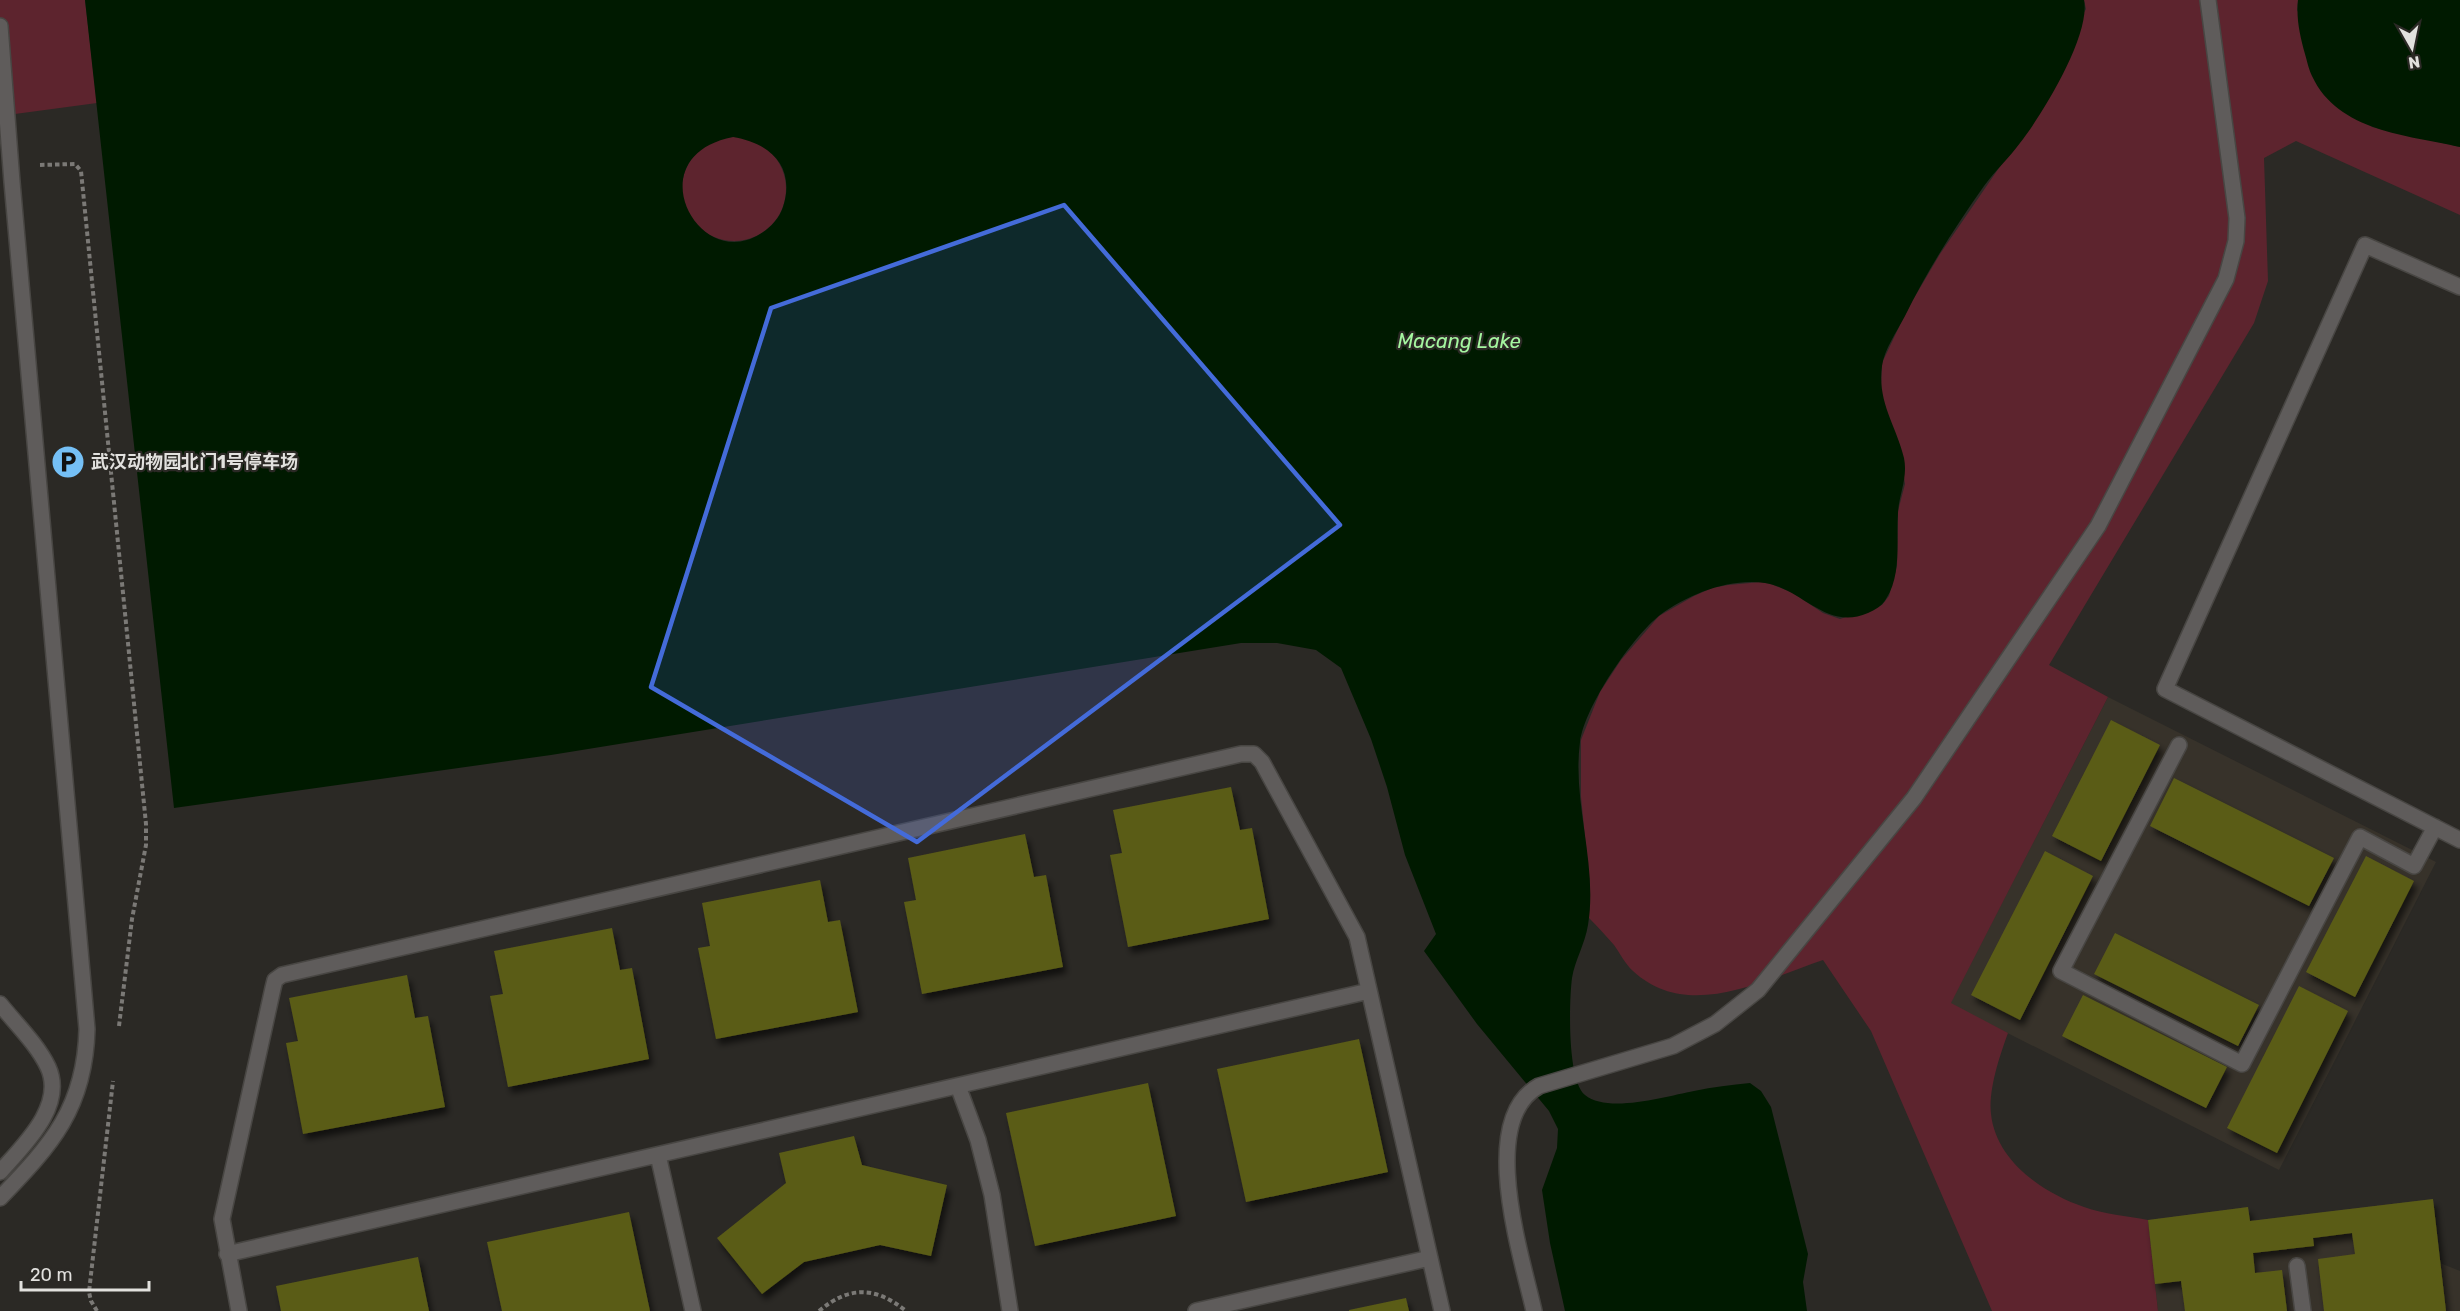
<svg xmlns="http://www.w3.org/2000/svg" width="2460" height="1311" font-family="Rubik,'Noto Sans SC',sans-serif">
<defs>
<filter id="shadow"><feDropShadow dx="3.5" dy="6" stdDeviation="3" flood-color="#0009"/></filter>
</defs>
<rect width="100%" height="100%" fill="#2b2925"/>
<!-- built -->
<path fill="#37322a" d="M2108,697L2436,862L2279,1170L1950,1004Z
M2433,1199L2440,1263L2460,1271V1311H2158L2148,1220L2248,1207L2250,1221Z"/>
<!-- green -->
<path fill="#5d242e" d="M0,0H85L97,103L0,116Z
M2084,0H2298L2297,10L2372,127L2460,147V215L2296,141L2264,158L2268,281L2254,323L2049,665L2108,697L1951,1003L2008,1033C2000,1055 1988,1090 1991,1114C1996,1161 2043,1193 2084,1207C2104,1214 2127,1216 2148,1220L2158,1311H1992L1871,1031L1823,960C1763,980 1688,1022 1633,971C1625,964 1620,953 1614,945C1606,936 1598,927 1589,918L1590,887L1581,797V740L1600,692L1621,660L1659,616L1694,596L1712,588L1728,585L1761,582L1771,584L1793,593L1823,613L1840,619L1882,605L1889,596L1897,566L1898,511L1905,484L1899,443L1886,413L1881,390L1882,363L1907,310L1940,254L2001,165L2086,9Z
M682 189a52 52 0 1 1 104 0a52 52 0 1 1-104 0Z"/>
<!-- water -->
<path fill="#001a00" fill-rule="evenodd" d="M85,0H2084C2091,35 2042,115 2020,143C2009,158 1995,171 1984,186C1955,227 1927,271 1905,316C1897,331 1884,350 1882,366C1877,402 1896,425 1904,458C1908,478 1899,494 1898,513C1896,541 1902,574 1886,599C1882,606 1875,610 1868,613C1826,631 1803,589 1765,583C1729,578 1689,594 1660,615C1632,637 1585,706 1580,742C1572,803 1598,864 1588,925C1585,944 1575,960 1572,978C1569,1001 1567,1081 1585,1095C1608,1114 1667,1096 1694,1091C1713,1087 1731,1085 1750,1083L1761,1091L1771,1107L1808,1254L1803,1282L1807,1311H1565L1550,1243L1542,1190L1557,1148L1558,1129L1549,1111L1477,1024L1424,951L1436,934L1405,855L1387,787L1371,739L1341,668L1316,650L1277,643H1241L551,755L174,808ZM733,137C770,143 796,167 783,207C779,219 770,228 760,234C698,273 636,156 733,137Z
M2298,0H2460V147C2408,135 2338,132 2312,76C2309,70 2307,61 2305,54C2300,36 2296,19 2298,0Z"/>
<!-- building -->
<path fill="#5a5b17" filter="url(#shadow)" d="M2111,720L2160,745L2101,861L2052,836Z
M2174,778L2334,858L2309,906L2150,826Z
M1231,787L1240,830L1252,828L1269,919L1128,947L1110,855L1122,853L1113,810Z
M1025,834L1034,877L1046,875L1063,967L922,994L904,902L916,900L908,858Z
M2045,851L2093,876L2020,1020L1971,995Z
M2366,856L2414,881L2355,997L2306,972Z
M820,880L828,922L840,920L858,1012L716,1039L698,948L710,946L702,903Z
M612,928L620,970L632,968L649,1059L508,1087L490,996L503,994L494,951Z
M2115,933L2259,1005L2238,1046L2094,974Z
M407,975L415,1018L428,1016L445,1107L303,1134L286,1043L298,1041L289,998Z
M2299,986L2348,1011L2277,1153L2227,1128Z
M2083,995L2227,1067L2206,1108L2062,1036Z
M1359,1039L1388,1172L1246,1202L1217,1069Z
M1148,1083L1176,1216L1035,1246L1006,1113Z
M854,1136L862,1165L947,1185L931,1256L880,1245L804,1262L762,1294L717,1238L786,1183L779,1153Z
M2433,1199L2446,1311H2324L2318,1259L2355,1254L2352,1233L2313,1238L2314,1246L2253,1253L2255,1273L2282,1270L2287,1311H2185L2181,1281L2155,1284L2148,1220L2248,1207L2250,1221Z
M629,1212L650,1311H502L487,1242Z
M418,1257L429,1311H281L276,1286Z
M1406,1298L1409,1311H1349V1310Z"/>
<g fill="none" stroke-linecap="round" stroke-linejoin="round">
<!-- service casing -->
<g stroke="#484643" stroke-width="18">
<path id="service" d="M0,26L12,182L87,1029C85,1108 52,1144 0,1198
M2460,287L2365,245L2165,689L2460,840
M2179,745L2061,971L2242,1064L2360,837L2414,866L2435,827
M0,1004C16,1024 37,1044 48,1067C66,1106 23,1146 0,1172
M958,1086L978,1140L992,1195L1010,1311
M658,1155L693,1311
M227,1254L1369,991
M2297,1266L2303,1311
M239,1311L222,1219L273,988L275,980L282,975L1241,754H1254L1262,762L1357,937L1442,1311
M1196,1311L1430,1258
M1534,1311C1522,1257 1477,1120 1539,1086L1673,1046L1715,1024L1758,990L1914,798L2098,526L2226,279L2236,241L2237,218L2208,0"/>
</g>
<!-- path -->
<path stroke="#7b7976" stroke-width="4" stroke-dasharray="4.5 3" stroke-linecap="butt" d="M40,165L75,164L81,171L146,824V845L132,919L119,1026
M97,1311L91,1301L89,1292L113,1081
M819,1311C849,1286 875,1286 906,1311"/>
<!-- service -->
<use href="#service" stroke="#5f5c5b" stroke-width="15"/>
</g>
<!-- marked area -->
<path fill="#446bd9" fill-opacity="0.2" stroke="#446bd9" stroke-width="4.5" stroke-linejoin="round" d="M1064,205L1340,525L917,842L651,687L771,308Z"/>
<!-- icons -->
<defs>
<g id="parking-disc" transform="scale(1.725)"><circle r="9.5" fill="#75c0f6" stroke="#2b2925"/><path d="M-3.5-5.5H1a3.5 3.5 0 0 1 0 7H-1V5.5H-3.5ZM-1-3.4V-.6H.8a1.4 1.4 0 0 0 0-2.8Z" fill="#111"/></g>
</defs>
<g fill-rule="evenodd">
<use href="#parking-disc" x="68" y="462"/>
</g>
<g text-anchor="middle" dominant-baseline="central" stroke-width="4.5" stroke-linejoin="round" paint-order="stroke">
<!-- poi labels -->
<g font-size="18" font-weight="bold" fill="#e2e1de" stroke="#2b2925" text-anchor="start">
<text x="91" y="462">武汉动物园北门1号停车场</text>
</g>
<!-- water labels -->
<g font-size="20" font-style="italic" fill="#a5f6a0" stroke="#2b2925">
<text x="1459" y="341">Macang Lake</text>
</g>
</g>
<!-- north arrow -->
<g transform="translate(2412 48) rotate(171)" stroke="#2b2925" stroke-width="4.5" paint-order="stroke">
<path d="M0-4.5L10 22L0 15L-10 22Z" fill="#e2e1de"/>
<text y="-9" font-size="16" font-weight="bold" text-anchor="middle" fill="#e2e1de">N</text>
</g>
<!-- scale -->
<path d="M21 1281v9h128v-9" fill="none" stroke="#e2e1de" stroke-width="3"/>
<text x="30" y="1281" font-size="18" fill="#e2e1de" stroke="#2b2925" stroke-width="4.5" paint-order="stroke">20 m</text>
</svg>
